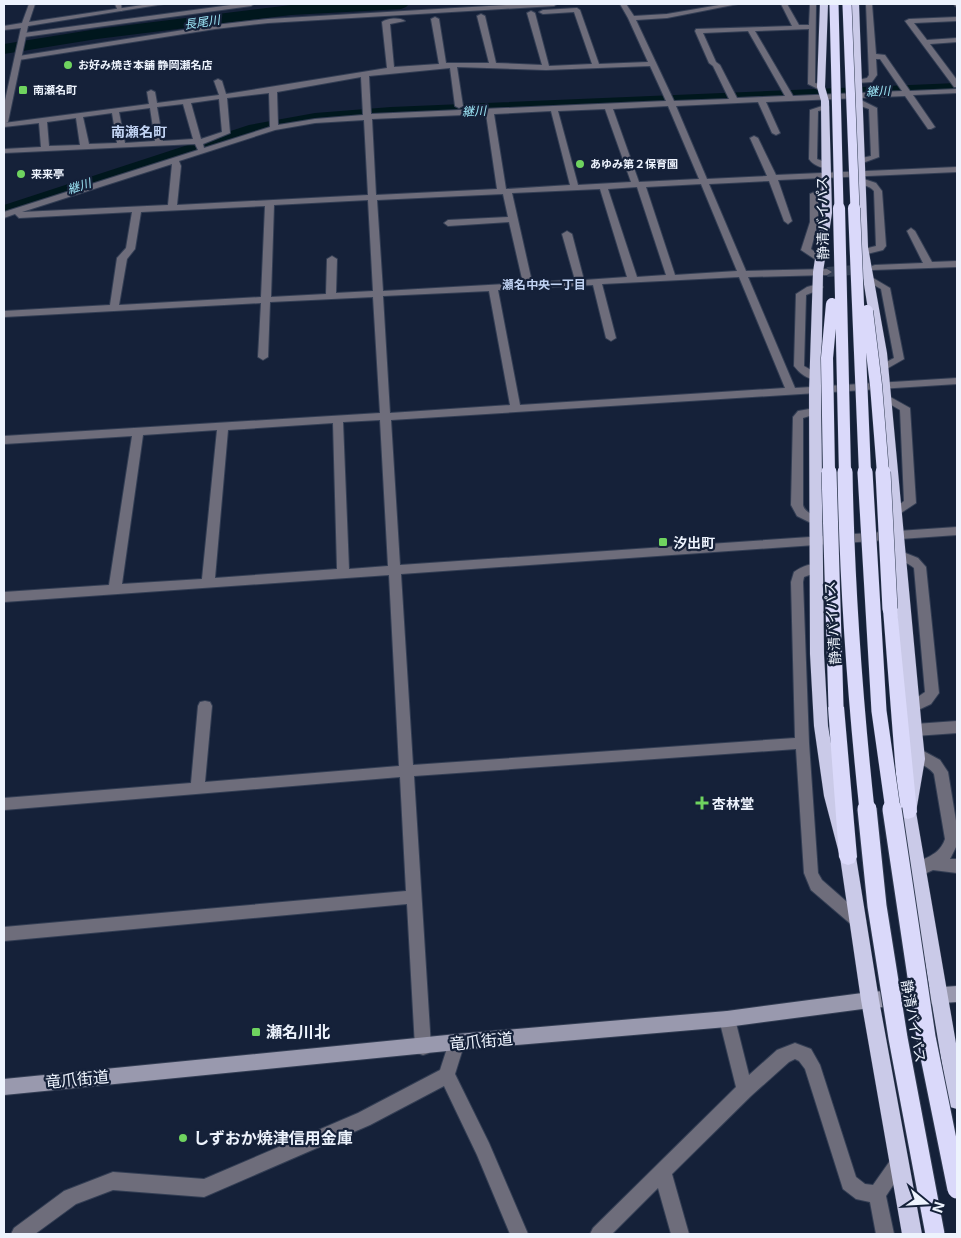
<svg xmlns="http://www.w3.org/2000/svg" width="961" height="1238" font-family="Inter,'Noto Sans JP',sans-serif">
<rect width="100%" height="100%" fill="#152139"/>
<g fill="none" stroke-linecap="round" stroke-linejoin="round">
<!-- river -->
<path fill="#00171d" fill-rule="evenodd" d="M321,4H409L406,7L401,9L291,15L97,39L4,54V44L97,29L291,5Z
M957,83V93L391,117L315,123L258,134L4,217V205L249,125L315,113L391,107Z"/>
<!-- minor-tunnel -->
<path stroke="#354056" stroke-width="10" stroke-dasharray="10 5" stroke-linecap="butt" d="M827,272L867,269"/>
<!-- minor casing -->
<g stroke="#333e54" stroke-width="2">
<path id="minor" d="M115,4H121L122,11H118Z
M238,4H254L251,6L24,37L20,35L24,33Z
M523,4H557L554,6L268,23L215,29L19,60L15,58L19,56L215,25L268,19Z
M620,4H626L634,16L667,14L725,4H738L667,18L636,20L674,101L729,99L713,66L709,63L695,31L696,29L792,26L781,4H787L799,25H809L810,4H816L815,80V83L824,85V89H818L808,84L809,29L755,31L793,96L902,91L880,59H876L877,75L872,82L857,83L853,81L867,78L869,75L866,4H872L876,54L885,55L910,91L957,89V93L913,95L935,127L931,129H928L905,96L766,102L780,133L776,135L772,133L758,102L676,106L707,179L767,176L750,138L754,136L758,138L776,175L957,167V172L778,180L792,221L788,224L784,221L769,181L709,184L746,271L827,269L832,272L827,275L748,277L795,388L957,378V384L391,420L400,565L957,527V535L401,574L413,765L795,738L791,582L794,572C801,567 812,562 820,565L822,568L820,571L804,577L803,582L809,743L818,873L822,880L863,916L866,921L863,926L858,928L853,926L811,890L804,873L796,749L414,776L431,1047L429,1053L423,1055L417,1053L415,1047L407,904L4,941V927L406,891L400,777L4,810V798L191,783L198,706L200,702L205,701L210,702L212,706L205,782L399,766L389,575L4,602V592L109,585L132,436L4,444V436L380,413L373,297L270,302L268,357L263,360L258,357L261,303L4,317V311L110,305L117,258L126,248L132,212L19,218L15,214L4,218V212L198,150L195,144L4,153V149L41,147L39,123L4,127V123L149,104L147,92L151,90L155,92L157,103L219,95L214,81L218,79L222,81L226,94L387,68L382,22C387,18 400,17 405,21L390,24L394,67L439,64L431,19L435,17L439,19L446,63H489L477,16L481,14L485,16L496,63L542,65L527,13L531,11L535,13L549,66L592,64L574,12L543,14L539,12L543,10L577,8L580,10L599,64L648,62L628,18ZM748,31L785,96L737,98L720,65L716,62L703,33ZM650,66L666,101L371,114L369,76L450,68L455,106L459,108L463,106L457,67L546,70ZM361,77L363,115L315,119L278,125L277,92ZM269,93L270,127L204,148L203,144L230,133L227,98ZM219,99L222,132L201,139L191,103ZM183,104L193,139L163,141L157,107ZM668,106L699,179L639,182L613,109ZM150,108L155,141L125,143L119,112ZM605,109L631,182L578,185L558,111ZM551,111L570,185L506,189L494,114ZM112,113L117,143L89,144L83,117ZM486,114L497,189L376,195L372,119ZM76,118L80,145L49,146L47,122ZM364,120L368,195L177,205L181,166L179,161L275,130L315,123ZM172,164L168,205L22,212ZM701,184L737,271L675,275L646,187ZM637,187L666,275L637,277L608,189ZM600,189L627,277L584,280L572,234L567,231L562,234L575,280L532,282L512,193ZM503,194L508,217L448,220L444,223L448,226L509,222L523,283L383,291L377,200ZM368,200L373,291L336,293L337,259L332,256L327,259L326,294L271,297L274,205ZM265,206L261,297L119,305L127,259L135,249L141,212ZM739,277L785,388L520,405L498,290L593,285L606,338L611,341L616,338L602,284ZM489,291L510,405L390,413L383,296ZM380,420L388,566L349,569L343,422ZM333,423L337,569L215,578L228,430ZM217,430L202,579L122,584L143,435Z
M954,4H957V7L955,6Z
M957,17V21L914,23L927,40L957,38V42L930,44L957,80V87H954L905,21L909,19Z
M855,100H861L877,108L879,157L860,164L856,161L857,159L871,156L869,109L855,104Z
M825,105L829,107L828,109L818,111L817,159L830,164V168C822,169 813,165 809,159L810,110Z
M861,178L876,183L882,191L886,246L883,250L863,255L860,254V250L876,246L874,191C869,185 862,186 857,181Z
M827,186L831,189L818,195V222L811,249L824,259L819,262L801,250L810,222V194Z
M911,228L915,231L932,262L957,261V267L872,270V266L875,265L923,263L907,231Z
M868,275L890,288L904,359L883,371L878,368L879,366L894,358L881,289L865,280L863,278Z
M818,284L823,287L821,289L806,295L804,366L820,375L821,377L820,379C809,381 800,374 794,366L796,294L807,287Z
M885,394L910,408L916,503L895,517L889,513L904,501L900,410L881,399L880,397Z
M815,408L819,409L820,411L819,413L803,418V505C805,514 816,514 821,521L815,525L797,516L791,505L793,417L798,411Z
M898,550L918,558L926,567L939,693L931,704L914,712L909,711L907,707L909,703L925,692L914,568C908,562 897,561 892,554L894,551Z
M957,721V733L915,736L910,734L908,730L910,726L915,724Z
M916,747L940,760L948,772L957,827V845L950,859H957V873L933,870L918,877L913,875L911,870C916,857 938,860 945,839L934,774C928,765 914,763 909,753L911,749Z
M727,1011L733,1013L735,1019L749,1075L777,1050L795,1043L811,1049L820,1065L856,1177L865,1184L873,1185L892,1158L898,1155L904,1158L907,1164L886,1196L894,1234H876L870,1202L856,1199L843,1189L805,1069L799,1061L795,1059L789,1062L751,1096L672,1174L689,1234H671L658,1188L612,1234H590L593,1228L736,1087L719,1019L721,1013Z
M457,1034L463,1036L465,1042L455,1074L489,1143L528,1234H510L477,1155L444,1086L370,1125L204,1197L113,1190L76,1204L35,1234H11L14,1228L64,1191L113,1172L204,1179L358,1113L440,1070L451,1036Z"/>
</g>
<!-- tertiary casing -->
<g stroke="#333e54" stroke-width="2">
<path id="tertiary" d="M29,4H35L29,22L149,4H164L28,26L8,122L4,124V105L21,28L4,30V26L22,23Z"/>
</g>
<!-- secondary casing -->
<g stroke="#333e54" stroke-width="2">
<path id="secondary" d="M957,986V1002L870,1008L727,1027L457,1050L4,1095V1079L457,1034L727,1011L870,992Z"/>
</g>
<!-- trunk casing -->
<g stroke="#333e54" stroke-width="1">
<path id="trunk" d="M820,4H828L825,87L829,101L832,213L823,272L821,391L824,654L828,726L840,796L856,857L879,1000L922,1234H902L861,1000L840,857L824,796L814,726L810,654L809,391L813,272L822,213L821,101L817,87Z
M851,4H859L868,247L887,353L922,730L925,759L916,812L957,1049V1109L950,1107L948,1100L900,812L909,759L875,353L858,247Z"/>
</g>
<!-- motorway casing -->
<g stroke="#333e54" stroke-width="1">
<path id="motorway" d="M890,603L895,605L897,609L917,812L914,817L908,819L902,817L899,812L883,609L885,605Z
M836,701L842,702L844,707L857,857L854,863L848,865L842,863L839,857L828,707L830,702Z"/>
</g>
<!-- minor -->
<use href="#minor" fill="#6e6d7b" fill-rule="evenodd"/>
<!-- tertiary -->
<use href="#tertiary" fill="#6e6d7b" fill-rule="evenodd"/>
<!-- secondary -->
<use href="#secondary" fill="#9999ae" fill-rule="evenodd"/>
<!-- trunk -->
<use href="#trunk" fill="#cacae8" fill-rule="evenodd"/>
<!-- motorway -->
<use href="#motorway" fill="#dad9fa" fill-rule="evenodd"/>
<!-- motorway-bridge-far3 casing -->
<g stroke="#333e54" stroke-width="10" stroke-linecap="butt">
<path id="motorway-bridge-far3" d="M834,4L839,209
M847,4L855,209"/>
</g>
<!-- motorway-bridge-far2 casing -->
<g stroke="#333e54" stroke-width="13" stroke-linecap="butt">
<path id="motorway-bridge-far2" d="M839,208L845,473
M854,208L865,473
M867,311L876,385L883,473
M829,473L827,358L832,304"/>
</g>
<!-- motorway-bridge-far1 casing -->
<g stroke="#333e54" stroke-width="16" stroke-linecap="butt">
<path id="motorway-bridge-far1" d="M829,472L836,707
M845,472C847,586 855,698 867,810
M865,472L879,711L893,810
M883,472L890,609"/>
</g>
<!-- motorway-bridge casing -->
<g stroke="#333e54" stroke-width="21" stroke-linecap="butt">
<path id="motorway-bridge" d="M867,809L877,906L898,1038L935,1234
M892,809L926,1037L957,1189"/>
</g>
<!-- motorway-bridge-far3 -->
<use href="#motorway-bridge-far3" stroke="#dad9fa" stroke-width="9"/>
<!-- motorway-bridge-far2 -->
<use href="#motorway-bridge-far2" stroke="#dad9fa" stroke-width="12"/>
<!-- motorway-bridge-far1 -->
<use href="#motorway-bridge-far1" stroke="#dad9fa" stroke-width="15"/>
<!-- motorway-bridge -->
<use href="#motorway-bridge" stroke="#dad9fa" stroke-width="19"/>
</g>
<!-- markers -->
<g fill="#6fd35f" stroke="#152139" stroke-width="2">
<circle cx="68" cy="65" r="5"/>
<rect x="18" y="85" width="10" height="10" rx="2.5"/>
<circle cx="580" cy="164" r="5"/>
<circle cx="21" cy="174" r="5"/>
<rect x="658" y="537" width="10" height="10" rx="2.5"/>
<path d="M699.5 795.5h5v5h5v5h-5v5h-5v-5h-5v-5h5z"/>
<rect x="251" y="1027" width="10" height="10" rx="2.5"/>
<circle cx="183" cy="1138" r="5"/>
</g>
<g text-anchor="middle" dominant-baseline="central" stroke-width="4.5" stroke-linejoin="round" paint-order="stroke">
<!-- far-poi labels -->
<g font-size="11" font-weight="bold" fill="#edf3fd" stroke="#152139" text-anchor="start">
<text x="78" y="65">お好み焼き本舗 静岡瀬名店</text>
<text x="33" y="90">南瀬名町</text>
<text x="590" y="164">あゆみ第２保育園</text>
<text x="31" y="174">来来亭</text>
</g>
<!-- far-water labels -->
<g font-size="12" font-style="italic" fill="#9de6f7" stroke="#152139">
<text transform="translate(202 22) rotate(-8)">長尾川</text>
<text transform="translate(878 91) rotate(-3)">継川</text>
<text transform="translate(474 111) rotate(-3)">継川</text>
<text transform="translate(79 186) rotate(-18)">継川</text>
</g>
<!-- far-neighbourhood labels -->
<g font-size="12" font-weight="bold" fill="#c1d3f3" stroke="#152139">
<text x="544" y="284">瀬名中央一丁目</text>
</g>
<!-- far-quarter labels -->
<g font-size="14" font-weight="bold" fill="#c1d3f3" stroke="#152139">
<text x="139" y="131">南瀬名町</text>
</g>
<!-- street labels -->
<g font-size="14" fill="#edf3fd" stroke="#152139">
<text transform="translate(822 218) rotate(-91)">静清バイパス</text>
<text transform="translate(832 623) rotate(-94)">静清バイパス</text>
<text transform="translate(914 1021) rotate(80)">静清バイパス</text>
</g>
<!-- poi labels -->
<g font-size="14" font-weight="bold" fill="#edf3fd" stroke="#152139" text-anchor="start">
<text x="673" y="542">汐出町</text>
<text x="712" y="803">杏林堂</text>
</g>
<!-- near-poi labels -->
<g font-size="16" font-weight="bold" fill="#edf3fd" stroke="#152139" text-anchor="start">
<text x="266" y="1032">瀬名川北</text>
<text x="193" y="1138">しずおか焼津信用金庫</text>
</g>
<!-- near-street labels -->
<g font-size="16" fill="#edf3fd" stroke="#152139">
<text transform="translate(481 1041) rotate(-5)">竜爪街道</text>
<text transform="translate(77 1079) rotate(-5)">竜爪街道</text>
</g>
</g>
<!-- border -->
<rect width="961" height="1238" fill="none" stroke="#edf3fd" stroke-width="10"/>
<!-- north arrow -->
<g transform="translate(926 1203) rotate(108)" stroke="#152139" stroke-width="4" paint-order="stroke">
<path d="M0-4L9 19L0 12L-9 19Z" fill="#edf3fd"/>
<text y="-8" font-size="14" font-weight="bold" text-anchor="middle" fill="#edf3fd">N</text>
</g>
</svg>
